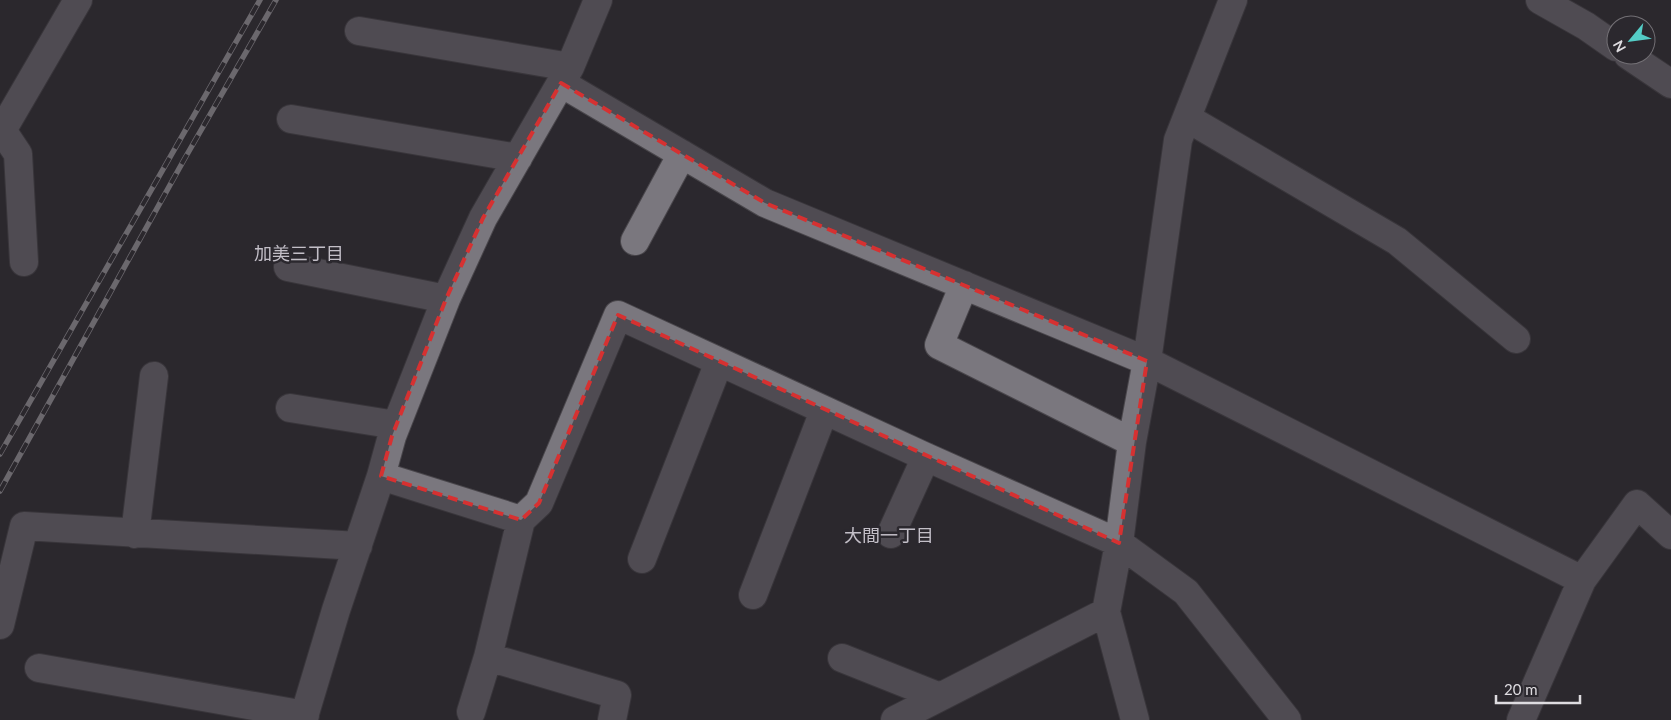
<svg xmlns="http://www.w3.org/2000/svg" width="1671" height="720" font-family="Lato,'Noto Sans JP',sans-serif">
<rect width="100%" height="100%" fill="#2b282e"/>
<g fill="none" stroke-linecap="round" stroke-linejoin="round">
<!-- minor casing -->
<g stroke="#49464b" stroke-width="30">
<path id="minor" d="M1540,0L1586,26L1616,47
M359,31L570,67
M1628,55L1671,84
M561,83L765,203L1147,361L1582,580
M1187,118L1397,241L1516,339
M291,119L518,158
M2,130L18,154L24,262
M0,134L78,0
M635,241L682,154
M288,267L446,299
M964,285L939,345L1132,442
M290,408L396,425
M381,476L521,520L539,503L618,315L926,457L1119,543L1186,592L1287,720
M135,534L154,376
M891,534L926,457
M642,559L719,362
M753,595L824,411
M0,625L24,526L358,546
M488,657L521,520
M842,658L940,697
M39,668L305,715
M471,712L488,657L617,695L612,720
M303,720L336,610L381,476L392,436L446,299L483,218L570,67L598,0
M895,720L1106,612
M1135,720L1106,612L1119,543L1132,442L1147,361L1178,140L1233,0
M1521,720L1582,580L1637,504L1671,535"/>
</g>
<!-- minor -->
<use href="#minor" stroke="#7a777e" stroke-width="28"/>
<!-- rail casing -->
<g stroke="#b8b6ba" stroke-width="5.5">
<path id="rail" d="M0,454L260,0
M0,491L185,158L276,0"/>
</g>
<!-- rail -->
<use href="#rail" stroke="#2b282e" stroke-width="4" stroke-dasharray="11" stroke-linecap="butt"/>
</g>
<!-- marked area -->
<path d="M0 0H1671V720H0ZM561,83L765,203L1147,361L1119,543L618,315L539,503L521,520L381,476L392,436L446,299L483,218Z" fill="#2b282e" fill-opacity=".55" fill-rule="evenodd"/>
<path fill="none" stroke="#d63131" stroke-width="4" stroke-dasharray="10 6" stroke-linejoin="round" d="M561,83L765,203L1147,361L1119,543L618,315L539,503L521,520L381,476L392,436L446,299L483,218Z"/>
<g text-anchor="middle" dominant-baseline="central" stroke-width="5" stroke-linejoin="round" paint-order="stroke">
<!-- neighbourhood labels -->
<g font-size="18" fill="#c3bfc7" stroke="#2b282e">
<text x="299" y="253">加美三丁目</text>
<text x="889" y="535">大間一丁目</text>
</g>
</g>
<!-- north arrow -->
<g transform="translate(1631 40) rotate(241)"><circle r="24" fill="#2b282e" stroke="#737075"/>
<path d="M0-4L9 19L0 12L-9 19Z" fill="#54cdc7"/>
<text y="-8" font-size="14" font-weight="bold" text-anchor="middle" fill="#dedce0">N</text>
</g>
<!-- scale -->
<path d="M1496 695v8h84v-8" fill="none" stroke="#dedce0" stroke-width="2.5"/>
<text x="1504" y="695" font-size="15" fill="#dedce0" stroke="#2b282e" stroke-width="4" paint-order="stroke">20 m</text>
</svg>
